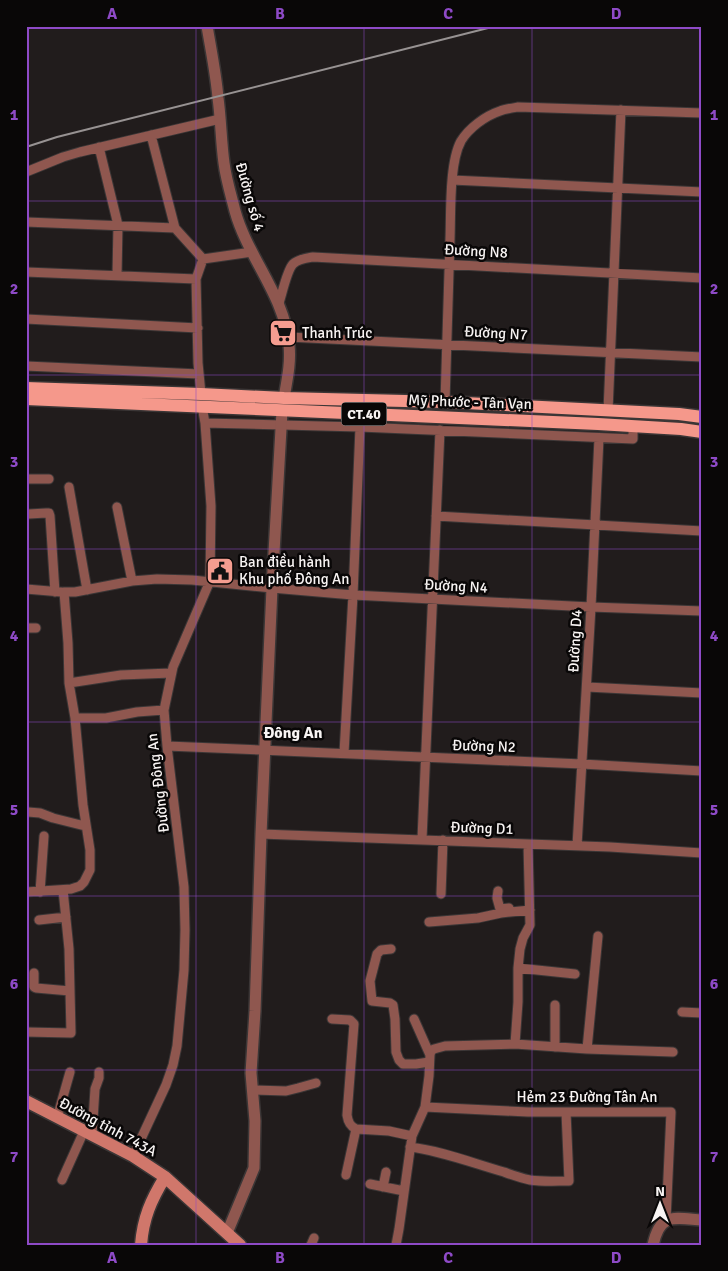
<svg xmlns="http://www.w3.org/2000/svg" width="728" height="1271" font-family="Signika,sans-serif">
<rect width="100%" height="100%" fill="#211c1c"/>
<g fill="none" stroke-linecap="round" stroke-linejoin="round">
<!-- minor casing -->
<g stroke="#3b3636" stroke-width="11">
<path id="minor" d="M151,135L175,228L203,259
M99,147L118,225L117,275
M26,172L63,157L80,152L220,119
M452,180L702,192
M26,222L175,228
M26,272L196,279
M279,303C282,294 287,270 293,264C298,259 307,258 313,257L702,278
M26,319L198,328
M288,337L702,357
M26,366L199,374
M201,394L198,363L196,279L203,259L252,252
M445,402C447,348 448,293 450,239C451,213 449,163 461,141C469,128 485,116 500,111C505,109 512,108 518,107L702,113
M608,411L621,110
M205,423L360,427L633,439V426
M26,479H49
M69,487L87,590
M117,507L132,581
M29,514L46,513H49L50,516L55,592
M436,516L702,531
M26,589L61,592
M26,628H36
M69,683L121,675L171,673
M587,687L702,693
M75,718H106L137,712L164,710
M167,746L582,764L702,771
M344,753L353,595L360,427
M28,812L40,813L53,818L85,826
M261,834L610,847L702,853
M422,839L440,430
M577,846L591,607L599,438
M498,891L497,898L500,909L509,908
M26,892L71,889L80,886L84,882L90,870V850L83,805L75,718L69,683L68,643L64,592H75L132,581L157,579L192,580L272,588L353,595L591,607L702,611
M40,892L44,836
M441,894L443,840
M39,920L66,917
M429,922L478,918L501,913L530,910
M391,949L381,950L377,954L370,981L372,1001L390,1003L393,1005L395,1019L396,1052L399,1060L403,1064H416L429,1062
M518,968L520,949L523,938L530,925L528,844
M34,973V987L36,988L70,991
M682,1012L702,1013
M332,1019L350,1020L354,1024L347,1115C348,1122 350,1126 356,1129L389,1131L412,1136L399,1229L396,1245
M414,1019L430,1055
M26,1032L71,1033L69,949L63,890
M515,1044L518,1002V968L575,974
M555,1047V1005
M587,1049L673,1052
M252,1090L286,1091L298,1088L316,1083
M425,1107L528,1112H671L666,1220
M57,1118L70,1072
M92,1135L95,1089L99,1078V1072
M412,1136L425,1107L429,1076L430,1055L431,1051L434,1049L445,1046L515,1044L587,1049L598,936
M410,1147C442,1151 472,1163 504,1172C512,1175 521,1178 530,1180C543,1182 556,1181 569,1181L566,1112
M133,1156L166,1085L173,1065L177,1046L184,970L185,930L184,887L167,746L164,710L173,667L210,581L211,506L205,423L202,406
M346,1175L356,1129
M62,1180L84,1131
M370,1184L404,1191
M383,1187L386,1172
M311,1245L314,1238"/>
</g>
<!-- tertiary casing -->
<g stroke="#3b3636" stroke-width="14">
<path id="tertiary" d="M207,26C211,50 216,74 218,98C221,120 221,141 224,163C226,179 231,195 235,211C248,258 285,296 289,345C291,363 287,380 284,398
M227,1233L254,1168L255,1121L251,1073L255,1011L261,834L272,588L282,411
M653,1245C660,1212 674,1218 702,1220"/>
</g>
<!-- secondary casing -->
<g stroke="#3b3636" stroke-width="15">
<path id="secondary" d="M26,1101L133,1156L165,1177L240,1245
M141,1245C143,1218 151,1200 165,1177"/>
</g>
<!-- primary casing -->
<g stroke="#3b3636" stroke-width="15">
<path id="primary" d="M26,388L201,394L284,398L445,402L679,414L702,417
M26,399L598,424L681,429L702,432"/>
</g>
<!-- minor -->
<use href="#minor" stroke="#8f574f" stroke-width="9"/>
<!-- tertiary -->
<use href="#tertiary" stroke="#8f574f" stroke-width="11"/>
<!-- secondary -->
<use href="#secondary" stroke="#d0776b" stroke-width="12"/>
<!-- primary -->
<use href="#primary" stroke="#f5988b" stroke-width="12"/>
<!-- rail -->
<path stroke="#979292" stroke-width="2" d="M26,147L57,137L496,26"/>
</g>
<!-- grid -->
<path fill="none" stroke="#8e4ac7" stroke-width="1" stroke-opacity="0.55" d="M196,26V1245M364,26V1245M532,26V1245M26,201H702M26,375H702M26,549H702M26,722H702M26,896H702M26,1070H702"/>
<!-- icons -->
<defs>
<g id="supermarket-square" transform="scale(1.4375)"><rect x="-9" y="-9" width="18" height="18" rx="4" fill="#f59d90" stroke="#090707"/><path d="M-6-5.5h2.5l.6 2H6L4.5 2H-2.5L-4.4-4H-6ZM-1.5 3.2a1.3 1.3 0 1 0 .1 0ZM3 3.2a1.3 1.3 0 1 0 .1 0Z" fill="#111"/></g>
<g id="civic-square" transform="scale(1.4375)"><rect x="-9" y="-9" width="18" height="18" rx="4" fill="#f59d90" stroke="#090707"/><path d="M-.6-6.5H3V-4.5H.6V-3L4-1V1h2V6H-6V1h2V-1L-.6-3ZM-1.2 2.5V6h2.4V2.5Z" fill="#111"/></g>
</defs>
<g fill-rule="evenodd">
<use href="#supermarket-square" x="283" y="333"/>
<use href="#civic-square" x="220" y="571"/>
</g>
<g text-anchor="middle" dominant-baseline="central" stroke-width="5" stroke-linejoin="round" paint-order="stroke">
<!-- shield labels -->
<rect fill="#090707" stroke="#b0adac" stroke-width="1" x="341.5" y="402.5" width="45" height="23" rx="4"/>
<g font-size="14" font-weight="bold" fill="#f8f4f3">
<text x="364" y="414">CT.40</text>
</g>
<!-- street labels -->
<g font-size="15" fill="#f8f4f3" stroke="#090707">
<text transform="translate(250 197) rotate(74)">Đường số 4</text>
<text transform="translate(476 251) rotate(3)">Đường N8</text>
<text transform="translate(496 333) rotate(3)">Đường N7</text>
<text transform="translate(470 402) rotate(2)">Mỹ Phước - Tân Vạn</text>
<text transform="translate(456 586) rotate(3)">Đường N4</text>
<text transform="translate(575 641) rotate(-87)">Đường D4</text>
<text transform="translate(484 746) rotate(2)">Đường N2</text>
<text transform="translate(158 783) rotate(-97)">Đường Đông An</text>
<text transform="translate(482 828) rotate(2)">Đường D1</text>
<text x="587" y="1097">Hẻm 23 Đường Tân An</text>
<text transform="translate(108 1127) rotate(28)">Đường tỉnh 743A</text>
</g>
<!-- poi labels -->
<g font-size="15" fill="#f8f4f3" stroke="#090707" text-anchor="start">
<text x="302" y="333">Thanh Trúc</text>
<text x="239" y="562">Ban điều hành<tspan x="239" dy="17">Khu phố Đông An</tspan></text>
</g>
<!-- neighbourhood labels -->
<g font-size="16" font-weight="bold" fill="#f8f4f3" stroke="#090707">
<text x="293" y="733">Đông An</text>
</g>
</g>
<!-- border -->
<rect width="728" height="1271" fill="none" stroke="#090707" stroke-width="55"/>
<!-- north arrow -->
<g transform="translate(660 1204)" stroke="#090707" stroke-width="4" paint-order="stroke">
<path d="M0-4L9 19L0 12L-9 19Z" fill="#f8f4f3"/>
<text y="-8" font-size="14" font-weight="bold" text-anchor="middle" fill="#f8f4f3">N</text>
</g>
<rect x="28" y="28" width="672" height="1216" fill="none" stroke="#8e4ac7" stroke-width="2"/>
<g font-size="16" text-anchor="middle" font-weight="bold" fill="#8e4ac7">
<text x="112" y="19">A</text>
<text x="280" y="19">B</text>
<text x="448" y="19">C</text>
<text x="616" y="19">D</text>
<text x="14" y="120">1</text>
<text x="714" y="120">1</text>
<text x="14" y="294">2</text>
<text x="714" y="294">2</text>
<text x="14" y="467">3</text>
<text x="714" y="467">3</text>
<text x="14" y="641">4</text>
<text x="714" y="641">4</text>
<text x="14" y="815">5</text>
<text x="714" y="815">5</text>
<text x="14" y="989">6</text>
<text x="714" y="989">6</text>
<text x="14" y="1162">7</text>
<text x="714" y="1162">7</text>
<text x="112" y="1263">A</text>
<text x="280" y="1263">B</text>
<text x="448" y="1263">C</text>
<text x="616" y="1263">D</text>
</g>
</svg>
